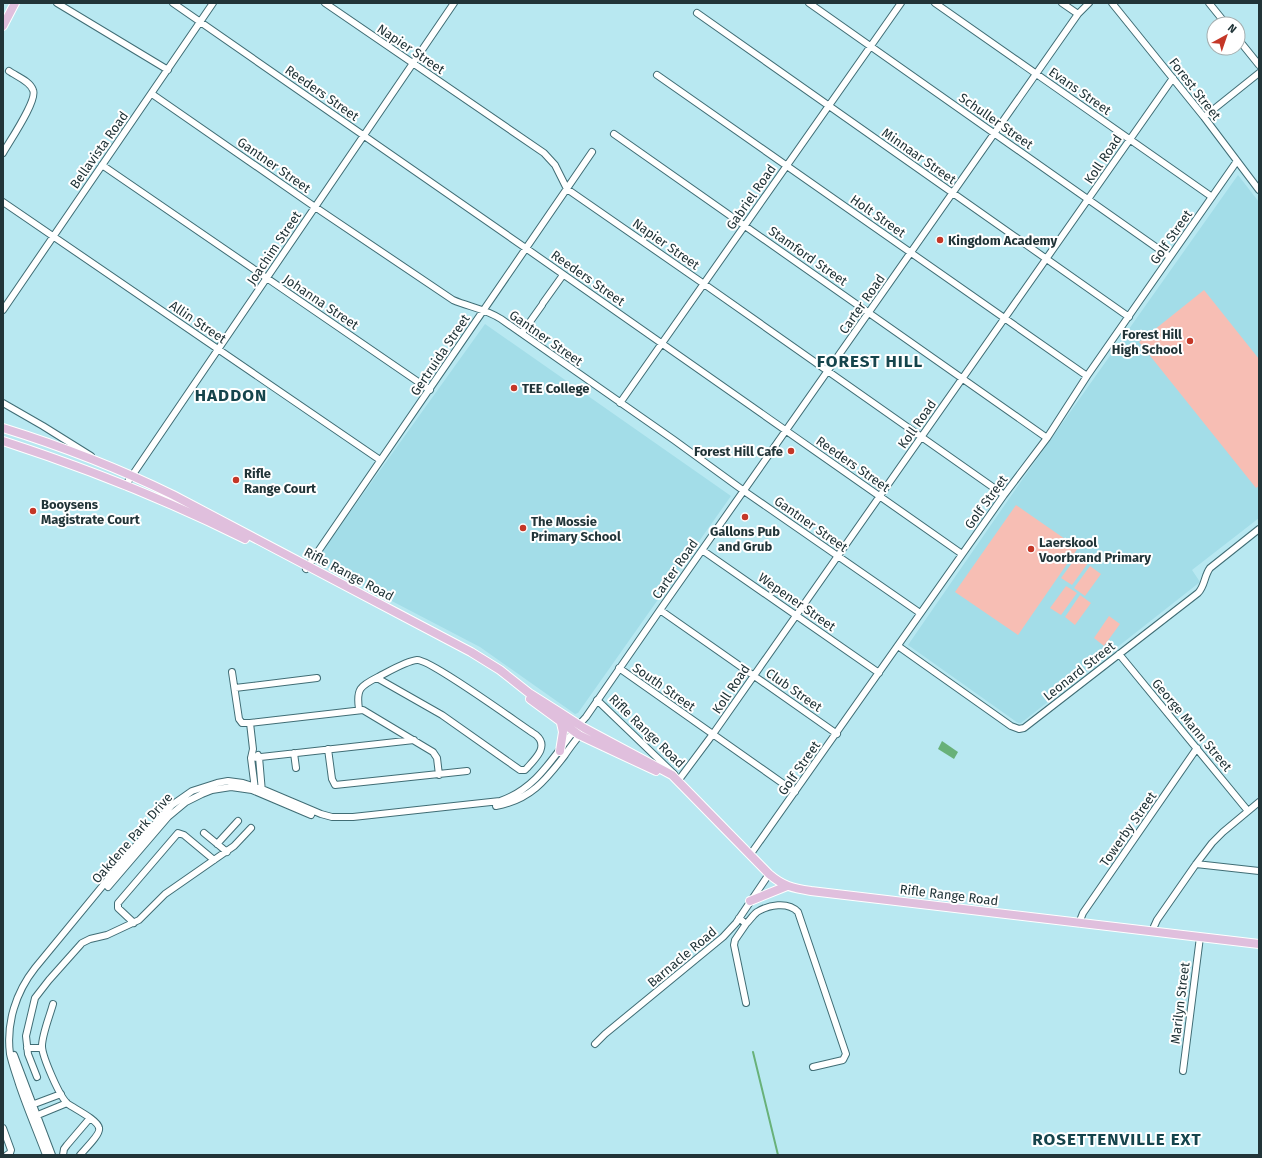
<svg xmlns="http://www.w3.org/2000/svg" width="1262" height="1158" font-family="'Fira Sans',sans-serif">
<rect width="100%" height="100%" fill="#b8e8f1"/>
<!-- built -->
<path fill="#a3dde8" d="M1238,175L1259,202V518L1192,570L1200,582L1021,723H1018L908,645L1022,480Z
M485,324L731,496L578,713L575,714L480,647L315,561Z"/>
<!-- green -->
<path fill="#f7beb4" d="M1204,290L1259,359V486L1256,488L1139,342Z
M1016,505L1078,548L1018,635L955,592Z
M1077,556L1088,563L1072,585L1061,578Z
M1090,566L1101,574L1085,596L1074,588Z
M1066,586L1077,593L1061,615L1050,608Z
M1080,595L1091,603L1075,625L1065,617Z
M1109,616L1120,624L1104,646L1094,638Z"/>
<!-- water -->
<path fill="#68b179" d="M942,741L958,752L954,759L938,749Z"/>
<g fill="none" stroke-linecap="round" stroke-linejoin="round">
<!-- stream -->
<path stroke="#68b179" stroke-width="2" d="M753,1052L778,1155"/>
<!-- minor casing -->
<g stroke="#406d75" stroke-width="8">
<path id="minor" d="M57,3L168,70
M173,3L527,249L962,554
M325,3L544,153L555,165L567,189L704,284L1004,495
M809,3L1170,257
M935,3L1212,197
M1062,3L1078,14
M1112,3L1204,117L1259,190
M1209,3L1226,24
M697,13L1129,317
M1238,39L1259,65
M657,75L1087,376
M152,94L315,207L453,300C469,307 486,309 501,319L674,440L744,491L920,613
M1204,117L1259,73
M614,134L1047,438
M3,153C9,142 38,100 33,90C30,81 16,76 9,71
M102,165L430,390
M3,202L380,460
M543,303L563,275
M3,310L213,3
M522,333L542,305
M3,403L43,426L91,456
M620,403L901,3
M125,486L454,3
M702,550L879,673
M306,569L592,152
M660,610L837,734
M898,646L1011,726L1019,729L1024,728L1198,593C1205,586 1204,576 1210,568L1259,529
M1119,654L1248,811
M619,668L795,792
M232,672L239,719L242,723H250L363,710L433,752L437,758L439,775
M235,688L317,678
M597,700L674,774
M359,709C356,689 360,686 378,677C388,672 406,661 417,660C430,659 519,724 536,735C549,746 536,758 527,768L525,770H520L442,715L377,678
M250,723L253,749L251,758L255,789
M328,749L332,779L335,785L467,771
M294,753L296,768
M258,755L259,757L262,792
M251,758L414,740
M678,781L713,734L1173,78
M496,806C530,800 546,780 565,755C570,747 576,740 582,732
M204,833L227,852
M217,844L238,821
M750,855L1004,495L1047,438L1087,376L1237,161
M1196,864L1259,871
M108,887L168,817L186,802L202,794L212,790L231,787L252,790L311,815
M739,918L746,924C750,920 753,915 757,912C768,905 788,901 798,912L846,1054L843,1060L813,1067
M134,923L118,908V903L178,833L184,835L214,860
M1079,923L1083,913L1197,748
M1152,931L1157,920L1196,864L1212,843L1223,832L1259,802
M746,1003L734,945L735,940L746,924
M53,1004C50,1015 42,1035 42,1046C42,1056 60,1098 68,1104C75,1109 98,1120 99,1128C101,1134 84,1150 80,1155
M595,1044L605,1034L723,937L736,923L769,874
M27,1048H42
M14,1055L52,1155
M1183,1071L1200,937
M37,1077L28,1054L26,1036L35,998L49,980L82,943L90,939L107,935L139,920L165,894L234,846L251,828
M29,1106L61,1094
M33,1117L67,1103
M3,1128L11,1150L10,1153L7,1155
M46,1155C37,1131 27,1108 19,1084C16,1074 12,1064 10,1054C6,1023 16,992 35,968L133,849L172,805L192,791L217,783L228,781L243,783L262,789L321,814L332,817H353L500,801C542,787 558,746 586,717L660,610L1078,14L1089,3
M63,1155L64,1149L67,1145L90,1118"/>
</g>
<!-- major casing -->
<g stroke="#fff" stroke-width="10">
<path id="major" d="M3,26L15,3
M3,428C61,446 118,468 173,495L471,652L500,670L529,693L559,712L584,728L672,775L769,874C783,886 792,888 811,891L1259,944
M3,441C86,468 167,500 245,539
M530,699L579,735L656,771
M560,751L563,732L561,723
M750,901L787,886"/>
</g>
<!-- minor -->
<use href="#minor" stroke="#fff" stroke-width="6"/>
<!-- major -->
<use href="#major" stroke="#e0bfdd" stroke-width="8"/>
</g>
<!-- markers -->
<g fill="#c43727" stroke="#fff" stroke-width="1.5">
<circle cx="940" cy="240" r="4"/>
<circle cx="1190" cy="341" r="4"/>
<circle cx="514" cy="388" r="4"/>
<circle cx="791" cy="451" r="4"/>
<circle cx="236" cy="480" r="4"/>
<circle cx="33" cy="511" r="4"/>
<circle cx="745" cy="517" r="4"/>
<circle cx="523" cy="528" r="4"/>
<circle cx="1031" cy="549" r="4"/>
</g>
<g text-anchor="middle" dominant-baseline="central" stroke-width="4" stroke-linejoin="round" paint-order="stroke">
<!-- street labels -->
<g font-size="13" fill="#213438" stroke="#fff">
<text transform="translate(411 49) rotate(34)">Napier Street</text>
<text transform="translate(1195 89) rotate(52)">Forest Street</text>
<text transform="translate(1080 91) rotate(35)">Evans Street</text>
<text transform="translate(322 93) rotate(35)">Reeders Street</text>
<text transform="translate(996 121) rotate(35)">Schuller Street</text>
<text transform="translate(99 150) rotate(-55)">Bellavista Road</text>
<text transform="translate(919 156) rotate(35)">Minnaar Street</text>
<text transform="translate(1103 159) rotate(-56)">Koll Road</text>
<text transform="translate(274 165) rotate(35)">Gantner Street</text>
<text transform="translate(751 197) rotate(-55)">Gabriel Road</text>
<text transform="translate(878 216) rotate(35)">Holt Street</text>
<text transform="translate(1171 237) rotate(-55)">Golf Street</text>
<text transform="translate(666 244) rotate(35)">Napier Street</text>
<text transform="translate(274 248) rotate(-56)">Joachim Street</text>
<text transform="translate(808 256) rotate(35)">Stamford Street</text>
<text transform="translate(588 278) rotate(35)">Reeders Street</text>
<text transform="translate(321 302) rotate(34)">Johanna Street</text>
<text transform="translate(862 304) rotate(-55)">Carter Road</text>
<text transform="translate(198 322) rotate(34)">Allin Street</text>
<text transform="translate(546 338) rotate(35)">Gantner Street</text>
<text transform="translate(440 355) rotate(-56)">Gertruida Street</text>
<text transform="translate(917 424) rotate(-55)">Koll Road</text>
<text transform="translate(853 464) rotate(35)">Reeders Street</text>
<text transform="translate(986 502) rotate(-54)">Golf Street</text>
<text transform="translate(811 524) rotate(35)">Gantner Street</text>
<text transform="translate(675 569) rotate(-55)">Carter Road</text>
<text transform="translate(349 574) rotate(28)">Rifle Range Road</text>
<text transform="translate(797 602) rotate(35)">Wepener Street</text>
<text transform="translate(1079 671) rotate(-38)">Leonard Street</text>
<text transform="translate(664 687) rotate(35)">South Street</text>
<text transform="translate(731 689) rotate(-56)">Koll Road</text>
<text transform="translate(794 690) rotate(35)">Club Street</text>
<text transform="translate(1192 725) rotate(50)">George Mann Street</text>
<text transform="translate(647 731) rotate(44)">Rifle Range Road</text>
<text transform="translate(799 768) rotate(-55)">Golf Street</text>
<text transform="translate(1128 829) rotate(-55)">Towerby Street</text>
<text transform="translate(132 838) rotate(-49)">Oakdene Park Drive</text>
<text transform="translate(949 895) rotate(7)">Rifle Range Road</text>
<text transform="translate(682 957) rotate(-40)">Barnacle Road</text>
<text transform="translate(1180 1003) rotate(-83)">Marilyn Street</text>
</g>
<!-- poi labels -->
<g font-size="13" font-weight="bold" fill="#213438" stroke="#fff" text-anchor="start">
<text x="948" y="240">Kingdom Academy</text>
<text x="1182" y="334" text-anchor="end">Forest Hill<tspan x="1182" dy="15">High School</tspan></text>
<text x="522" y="388">TEE College</text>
<text x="783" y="451" text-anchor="end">Forest Hill Cafe</text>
<text x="244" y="473">Rifle<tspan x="244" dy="15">Range Court</tspan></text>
<text x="41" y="504">Booysens<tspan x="41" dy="15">Magistrate Court</tspan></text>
<text x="531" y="521">The Mossie<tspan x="531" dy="15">Primary School</tspan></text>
<text x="745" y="531" text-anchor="middle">Gallons Pub<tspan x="745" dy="15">and Grub</tspan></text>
<text x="1039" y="542">Laerskool<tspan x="1039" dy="15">Voorbrand Primary</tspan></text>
</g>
<!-- district labels -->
<g font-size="17" font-weight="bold" letter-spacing="1" fill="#15444c" stroke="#fff">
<text x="870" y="361">FOREST HILL</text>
<text x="231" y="395">HADDON</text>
<text x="1117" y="1139">ROSETTENVILLE EXT</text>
</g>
</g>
<!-- border -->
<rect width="1262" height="1158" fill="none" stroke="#213438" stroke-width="8"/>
<!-- north arrow -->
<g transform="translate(1226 36) rotate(40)"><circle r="19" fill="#ffffff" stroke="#a6aeaf"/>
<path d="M0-3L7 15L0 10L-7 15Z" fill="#c43727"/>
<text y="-6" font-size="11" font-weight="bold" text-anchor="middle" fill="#213438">N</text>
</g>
</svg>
